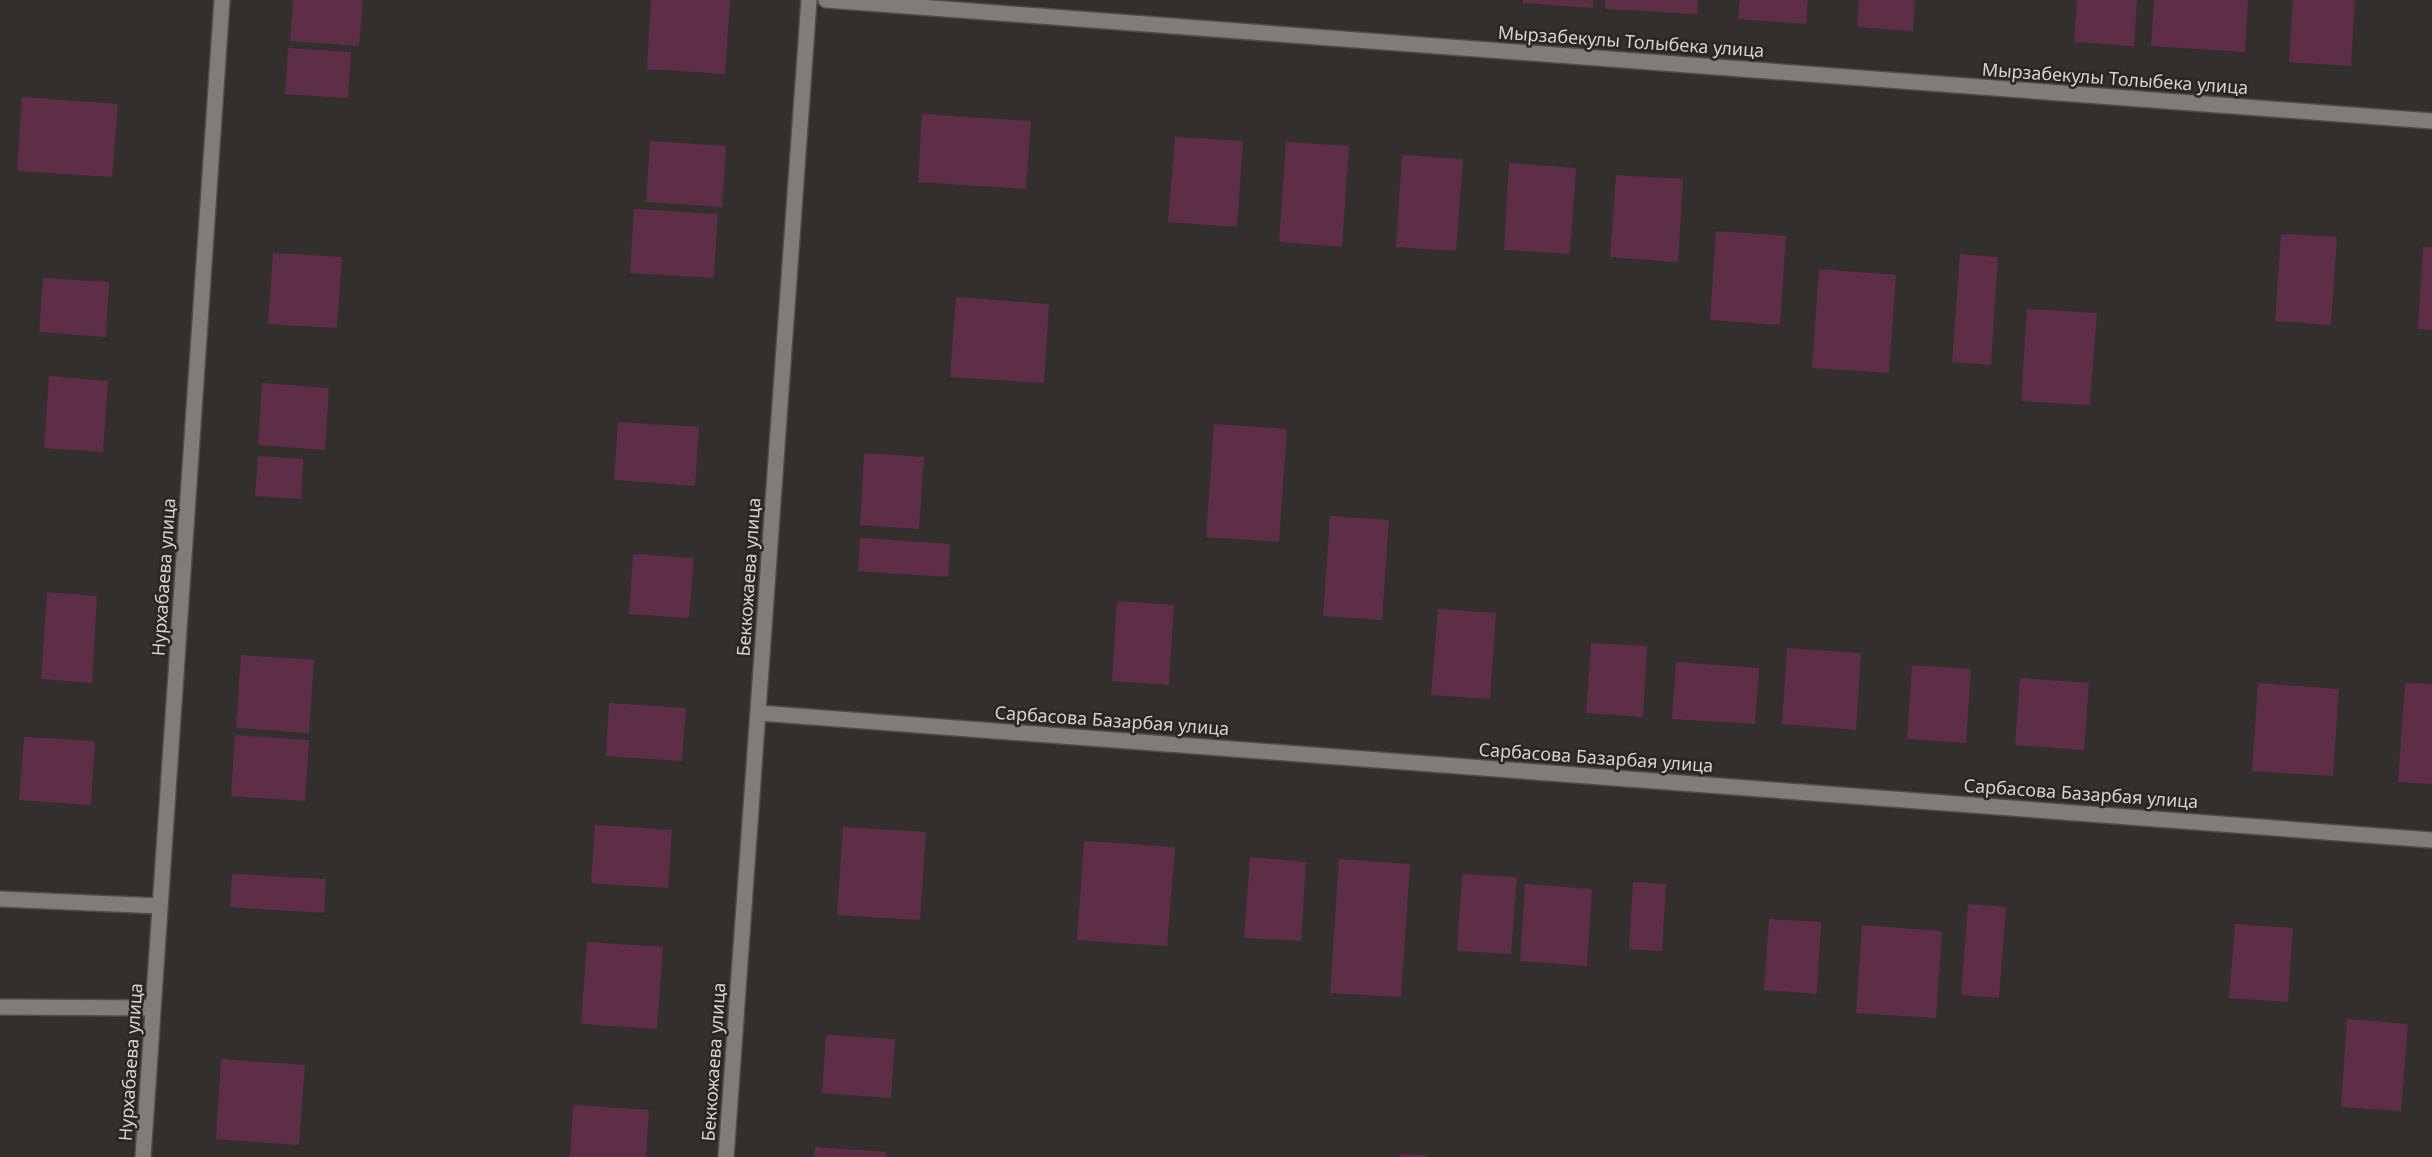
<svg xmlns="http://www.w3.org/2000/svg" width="2432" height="1157" font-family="'Noto Sans',sans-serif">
<rect width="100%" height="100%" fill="#332f2d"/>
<!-- building -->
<path fill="#5e2e47" d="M293,0H363L359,46L290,41Z
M651,0H730L725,74L647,69Z
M1523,0H1593V8L1523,3Z
M1605,0H1698L1697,14L1605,9Z
M1740,0H1808L1806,24L1738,19Z
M1859,0H1915L1913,31L1857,27Z
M2077,0H2137L2134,46L2074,42Z
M2154,0H2248L2245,52L2151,46Z
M2293,0H2355L2351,66L2289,62Z
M288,48L351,52L348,98L285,94Z
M22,97L118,104L112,177L17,171Z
M922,114L1031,121L1026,189L918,182Z
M1175,137L1243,141L1237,227L1168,222Z
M650,141L726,146L722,207L646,202Z
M1286,142L1349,146L1342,247L1279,242Z
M1402,155L1463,159L1456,251L1396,247Z
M1509,163L1576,168L1570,254L1504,250Z
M1616,175L1683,179L1678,262L1610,257Z
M634,209L718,214L714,278L630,273Z
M1716,231L1786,236L1780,325L1710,320Z
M2281,234L2337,237L2331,325L2275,321Z
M2423,247H2432V330L2418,329Z
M273,253L342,257L337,328L268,324Z
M1960,254L1998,257L1991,365L1952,362Z
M1819,269L1896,275L1889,373L1812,368Z
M43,278L109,282L106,337L39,332Z
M956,297L1049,304L1044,383L950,377Z
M2027,309L2097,313L2090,405L2021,401Z
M49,376L108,381L103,452L44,448Z
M262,383L329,388L325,450L258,445Z
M618,422L699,427L695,486L614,480Z
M1214,424L1287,429L1279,542L1206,537Z
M864,453L924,457L919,529L860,525Z
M258,456L303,459L301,499L255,496Z
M1330,516L1389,520L1382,620L1323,616Z
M860,538L950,544L948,577L858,571Z
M633,554L694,558L689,618L629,614Z
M47,592L97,596L92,683L41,679Z
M1117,601L1174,605L1169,685L1112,681Z
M1438,609L1496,613L1490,699L1431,695Z
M1591,643L1647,646L1643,717L1586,713Z
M1787,648L1861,653L1856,730L1782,724Z
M241,655L314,660L309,733L236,728Z
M1676,662L1759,668L1755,724L1672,719Z
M1912,665L1971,669L1966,743L1907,739Z
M2020,678L2089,683L2084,750L2015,745Z
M2258,683L2339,689L2333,776L2252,771Z
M2405,683L2432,684V784L2398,782Z
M609,703L686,708L682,761L606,756Z
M235,735L309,740L305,801L231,796Z
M24,737L95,741L91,805L19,800Z
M595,825L672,830L668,888L591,883Z
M843,827L926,832L920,920L837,915Z
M1084,841L1175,847L1167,946L1077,940Z
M1250,857L1306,862L1301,941L1244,938Z
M1339,859L1410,864L1401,997L1330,993Z
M232,874L326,879L324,913L230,907Z
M1462,874L1517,877L1511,954L1457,951Z
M1633,882L1666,884L1662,951L1629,949Z
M1525,884L1592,889L1587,966L1520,961Z
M1968,904L2006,907L1999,998L1961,995Z
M1769,919L1821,922L1817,994L1764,990Z
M2235,924L2293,928L2288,1002L2229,998Z
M1862,925L1942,931L1936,1018L1856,1013Z
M587,942L663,947L657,1029L581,1024Z
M2347,1019L2408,1024L2401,1111L2341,1107Z
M826,1035L895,1039L891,1098L822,1093Z
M221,1059L305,1065L299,1145L216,1139Z
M573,1105L649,1110L646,1157H570Z
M815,1147L887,1152L886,1157H814Z
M1400,1154L1426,1155V1157H1400Z"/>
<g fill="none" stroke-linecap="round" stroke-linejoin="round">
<!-- minor casing -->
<g stroke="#4f4c4a" stroke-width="18">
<path id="minor" d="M826,0L2432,121
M758,713L2432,840
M0,899L160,906
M0,1007L153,1008
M143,1157L222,0
M726,1157L809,0"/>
</g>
<!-- minor -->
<use href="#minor" stroke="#807c78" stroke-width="15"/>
</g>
<g text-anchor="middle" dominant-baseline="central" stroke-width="5" stroke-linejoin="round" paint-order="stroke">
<!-- street labels -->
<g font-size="18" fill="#d6d3d1" stroke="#292623">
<text transform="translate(1631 41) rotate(4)">Мырзабекулы Толыбека улица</text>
<text transform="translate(2115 78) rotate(4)">Мырзабекулы Толыбека улица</text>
<text transform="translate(163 577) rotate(-86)">Нурхабаева улица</text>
<text transform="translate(748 577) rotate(-86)">Беккожаева улица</text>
<text transform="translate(1112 720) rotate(4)">Сарбасова Базарбая улица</text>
<text transform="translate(1596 757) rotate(4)">Сарбасова Базарбая улица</text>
<text transform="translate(2081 793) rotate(4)">Сарбасова Базарбая улица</text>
<text transform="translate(130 1062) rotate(-86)">Нурхабаева улица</text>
<text transform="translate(713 1062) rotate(-86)">Беккожаева улица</text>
</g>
</g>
</svg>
